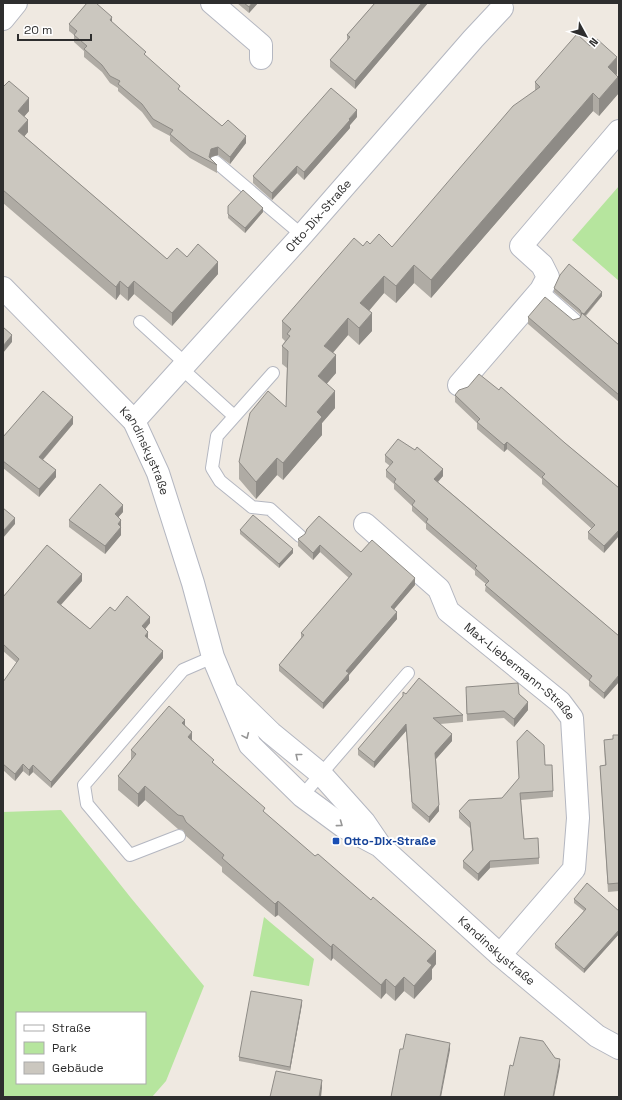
<svg xmlns="http://www.w3.org/2000/svg" width="622" height="1100" font-family="'Space Grotesk',sans-serif">
<rect width="100%" height="100%" fill="#efe9e1"/>
<!-- green -->
<path fill="#b6e59e" fill-rule="evenodd" d="M619,186V281L572,240Z
M61,810L131,898L204,986L166,1081L152,1097H3V812ZM17,1013H145V1083H17Z
M264,917L314,959L309,986L253,976Z"/>
<g fill="none" stroke-linecap="round" stroke-linejoin="round">
<!-- service casing -->
<g stroke="#b4b7c1" stroke-width="14">
<path id="service" d="M216,162L302,235
M541,290L575,320
M140,322L185,363
M181,368L234,416
M273,373L217,436L212,468L220,481L252,507L270,509L300,536
M302,796L408,673
M179,836L130,855L87,804L84,785L183,670L213,657"/>
</g>
<!-- minor casing -->
<g stroke="#b4b7c1" stroke-width="24">
<g id="minor">
<path d="M212,3L261,45V58"/>
<path d="M3,19L16,3"/>
<path d="M459,385L541,290L548,277L542,265L521,246L619,131"/>
<path id="s1" d="M134,421L302,235L473,39L502,8"/>
<path id="s2" d="M365,524L439,589L448,611L560,702L572,718L578,818L574,869L500,955"/>
</g>
</g>
<!-- tertiary casing -->
<g stroke="#b4b7c1" stroke-width="24">
<g id="tertiary">
<path id="s3" d="M3,288L134,421L158,473L193,583L213,657L250,745L302,796L344,827L380,846L500,955L597,1036L619,1048"/>
<path d="M232,695L271,733L321,774L364,822L379,844"/>
</g>
</g>
<!-- service -->
<use href="#service" stroke="#fff" stroke-width="12"/>
<!-- minor -->
<use href="#minor" stroke="#fff" stroke-width="22"/>
<!-- tertiary -->
<use href="#tertiary" stroke="#fff" stroke-width="22"/>
</g>
<!-- wall -->
<path fill="#afaba4" d="M237,3H258L249,13Z
M375,3H428L355,89L330,67V60L347,41V35Z
M112,22L180,91L222,126L246,143L230,164L218,155L211,157L210,158L217,165V173L190,158L170,141V136L153,127L142,112L118,91V88L110,83L102,72L84,57V51L74,42V35L69,31V24Z
M617,74L616,75L618,94L599,116L593,111L431,298L414,283L396,303L384,293L369,311L372,331L359,345L348,335L333,353L336,373L326,384L335,408L322,423V435L283,480L277,475L256,499L239,479V462L286,407L287,368L282,364V346L285,341L282,338V321L363,246L370,244L392,247L535,91V82Z
M3,87L29,111L24,116L28,132L24,136L167,259L187,257L218,274L172,326L134,294L128,301L120,294L116,300L3,203Z
M357,117L350,125V128L304,180L297,173L272,200L253,183V176Z
M228,206L263,212L245,233L228,218Z
M554,288L602,296L586,316L619,345V402L528,324V317L573,320L580,318L581,317L580,314L554,292Z
M455,395L565,443L619,488L604,553L588,539V532L592,529L542,484V479L507,449L504,452L477,429V423L455,402Z
M73,424L43,460L56,477L39,497L3,468V437Z
M385,455L443,476L438,482L619,636L604,699L589,686V681L485,591L486,584L475,575V571L426,529V524L412,511V506L394,489V484L386,477V470L390,466L385,462Z
M123,512L118,517L121,520V535L105,554L69,527V520Z
M240,530L293,553L279,568L240,534Z
M298,539L361,552L415,585L394,609L397,619L349,675V680L323,709L279,671V665L301,638V633L349,578L320,552L313,560L298,546Z
M82,581L61,605L90,629L115,611L150,623L145,629L148,639L163,658L51,788L33,772L29,776L23,771L15,781L3,770V682L17,663L3,651V597Z
M403,692L406,694L463,715V722L440,724L452,741L436,759L439,811L429,823L412,808L406,731L374,768L358,755V749L403,697Z
M519,694L528,710L514,727L504,718L467,721L466,695Z
M185,725L192,740L214,764L265,813L436,964L432,969V979L414,999L404,991L395,1001L386,993L381,999L333,958L331,961L278,915L275,917L222,872V867L186,836L183,830L178,829L145,800L138,807L118,790V776L131,760V750Z
M613,735H619V891L608,892L600,766L605,765L604,740L613,739Z
M517,741L545,765L553,791V797L521,800L524,839L539,858V864L490,868L478,881L463,868V861L472,850L470,828L459,818V811L502,798L519,779Z
M574,899L619,911V934L584,973L555,948V944L584,911L574,903Z
M302,1004L290,1071L239,1061V1057Z"/>
<!-- shaded-wall -->
<path fill="#8e8b86" d="M252,3H258L249,13V7Z
M422,3H428L355,89V81Z
M112,17V24L110,20Z
M617,57V74L608,85V67Z
M618,77V94L599,116V99Z
M593,93V111L431,298V280Z
M29,98V111L18,124V111Z
M357,110V117L350,125V128L304,180V172Z
M28,120V132L18,144V131Z
M246,136V143L230,164V157Z
M218,147V155L211,157L210,161L209,157L211,149Z
M297,166V173L272,200V193Z
M263,208V212L245,233V228Z
M218,262V274L172,326V313Z
M414,265V283L396,303V286Z
M384,276V293L360,321V303Z
M120,281V294L116,300V287Z
M134,281V294L128,301V288Z
M602,292V296L582,319V315Z
M372,313V331L359,345V328Z
M348,318V335L324,363V346Z
M12,335V342L3,353V346Z
M336,355V373L318,394V376Z
M335,391V408L322,423V435L283,480V463L317,412Z
M73,417V424L39,464V457Z
M507,442V449L504,452V445Z
M277,458V475L256,499V482Z
M443,469V476L434,486V479Z
M56,470V477L39,497V489Z
M123,505V512L115,521V514Z
M15,518V524L3,538V531Z
M121,520V527L118,524Z
M121,527V535L105,554V546Z
M619,530V536L604,553V546Z
M320,545V552L313,560V553Z
M293,549V553L279,568V564Z
M82,574V581L57,609V602Z
M415,578V585L391,613V607Z
M397,612V619L349,675V680L323,709V703L346,671Z
M150,617V623L142,633V626Z
M148,632V638L145,643V636Z
M163,651V658L51,788V782Z
M619,675V682L604,699V693Z
M528,702V710L514,727V719Z
M185,720V734L182,723Z
M406,724V731L374,768V762Z
M192,732V746L188,737Z
M452,734V741L435,760V753Z
M23,764V771L15,781V774Z
M33,765V772L29,776V770Z
M145,786V800L138,807V794Z
M439,805V811L429,823V817Z
M490,861V868L478,881V874Z
M278,901V915L275,917V904Z
M619,930V934L584,973V969Z
M333,944V958L331,961V947Z
M436,951V964L432,969V979L414,999V986L427,961Z
M404,977V991L395,1001V987Z
M386,979V993L381,999V985Z
M302,1000V1004L290,1071V1067Z
M450,1043V1050L441,1097H440Z
M560,1059V1066L554,1097H553Z
M322,1080V1088L321,1097H319Z"/>
<!-- building -->
<path fill="#cbc7bf" stroke="#8e8b86" d="M87,3H96L112,17L110,20L146,52L144,54L180,86L178,89L222,126L228,120L246,136L230,157L218,147L211,149L209,157L217,165L190,151L170,134L173,130L153,119L142,104L118,84L120,81L110,76L102,65L84,49L87,46L74,35L77,31L69,24Z
M244,3H252L249,7Z
M375,3H422L355,81L330,60L350,37L347,35Z
M577,34L590,46L597,39L617,57L608,67L618,77L599,99L593,93L431,280L414,265L396,286L384,276L360,303L372,313L359,328L348,318L324,346L336,355L318,376L335,391L317,412L322,417L283,463L277,458L256,482L239,462L250,413L268,391L286,407L288,351L282,346L290,336L287,334L291,329L282,321L354,238L363,246L367,241L370,244L379,234L392,247L513,106L540,87L535,82Z
M9,81L29,98L18,111L28,120L18,131L167,259L177,248L187,257L198,244L218,262L172,313L134,281L128,288L120,281L116,287L3,190V87Z
M331,88L357,110L349,119L350,120L304,172L297,166L272,193L253,176Z
M243,190L263,208L245,228L228,214V206Z
M569,264L602,292L584,314L582,313V314L580,310L554,288L560,275Z
M545,297L573,320L580,318L582,313L619,345V395L528,317Z
M3,327L12,335L3,346Z
M479,374L499,390L501,387L565,443L619,488V530L604,546L588,532L595,525L542,477L545,474L507,442L504,445L477,422L480,419L455,395L459,390L468,387Z
M43,391L73,417L39,457L56,470L39,489L3,461V437Z
M398,439L415,450L417,447L443,469L434,479L619,636V675L604,693L589,680L592,676L485,585L489,581L475,568L477,566L426,522L428,519L412,505L415,501L394,482L396,479L386,470L393,462L385,455Z
M100,484L123,505L115,514L121,520L118,524L121,527L105,546L69,520Z
M3,508L15,518L3,531Z
M253,515L293,549L279,564L240,530Z
M319,516L361,552L372,540L415,578L391,607L397,612L346,671L349,673L323,703L279,665L304,635L301,633L352,574L320,545L313,553L298,539L305,534L307,529Z
M47,545L82,574L57,602L90,629L110,607L115,611L127,596L150,617L142,626L148,632L145,636L163,651L51,782L33,765L29,770L23,764L15,774L3,764V740L4,739H3V682L19,659L3,644V597Z
M419,678L463,715L433,718L452,734L435,753L439,805L429,817L412,802L406,724L374,762L358,749L403,696V692L406,694Z
M518,683L519,694L528,702L514,719L504,711L467,714L466,687Z
M169,706L185,720L182,723L192,732L188,737L214,760L212,762L265,808L263,811L315,856L318,854L371,900L373,897L436,951L427,961L432,965L414,986L404,977L395,987L386,979L381,985L333,944L331,947L278,901L275,904L222,858L224,855L186,822L183,816L178,815L145,786L138,794L118,776L136,754L131,750Z
M527,730L544,745L545,765H552L553,791L520,793L524,839L538,838L539,858L490,861L478,874L463,861L473,850L470,822L459,811L469,800L502,798L519,778L517,741Z
M613,735H619V883L608,884L600,766L606,765L604,740L613,739Z
M587,883L619,911V930L584,969L555,944L586,909L574,899Z
M251,991L302,1000L290,1067L239,1057Z
M406,1034L450,1043L440,1097H391L400,1049H403Z
M520,1037L543,1041L555,1058L560,1059L553,1097H504L510,1065L513,1066Z
M276,1071L322,1080L319,1097H270Z"/>
<!-- one-way arrows -->
<defs><path id="oneway-chevron" d="M-2-3.5L2.5 0L-2 3.5" fill="none" stroke-width="1.6" stroke-linecap="round" stroke-linejoin="round"/></defs>
<g stroke="#969696">
<use href="#oneway-chevron" transform="translate(246 736) rotate(66)"/>
<use href="#oneway-chevron" transform="translate(298 756) rotate(-141)"/>
<use href="#oneway-chevron" transform="translate(340 824) rotate(36)"/>
</g>
<!-- markers -->
<rect fill="#1a4fb4" stroke="#fff" stroke-width="1.5" x="332" y="837" width="8" height="8" rx="2"/>
<g text-anchor="middle" dominant-baseline="central" stroke-width="4" stroke-linejoin="round" paint-order="stroke">
<!-- street labels -->
<g font-size="12" fill="#2e2e2e" stroke="#fff">
<text stroke="none"><textPath href="#s1" startOffset="276">Otto-Dix-Straße</textPath></text>
<text stroke="none"><textPath href="#s3" startOffset="218">Kandinskystraße</textPath></text>
<text stroke="none"><textPath href="#s2" startOffset="216">Max-Liebermann-Straße</textPath></text>
<text stroke="none"><textPath href="#s3" startOffset="854">Kandinskystraße</textPath></text>
</g>
<!-- transit labels -->
<g font-size="12" font-weight="bold" fill="#164399" stroke="#fff" text-anchor="start">
<text x="344" y="841">Otto-Dix-Straße</text>
</g>
</g>
<!-- border -->
<rect width="622" height="1100" fill="none" stroke="#2e2e2e" stroke-width="8"/>
<!-- legend -->
<rect x="16" y="1012" width="130" height="72" fill="#ffffff" stroke="#ababab"/>
<rect x="24" y="1025" width="20" height="6" fill="#ffffff" stroke="#ababab"/>
<text x="52" y="1032" font-size="12" fill="#2e2e2e">Straße</text>
<rect x="24" y="1042" width="20" height="12" fill="#b6e59e" stroke="#ababab"/>
<text x="52" y="1052" font-size="12" fill="#2e2e2e">Park</text>
<rect x="24" y="1062" width="20" height="12" fill="#cbc7bf" stroke="#ababab"/>
<text x="52" y="1072" font-size="12" fill="#2e2e2e">Gebäude</text>
<!-- north arrow -->
<g transform="translate(586 36) rotate(130)" stroke="#ffffff" stroke-width="3" paint-order="stroke">
<path d="M0-3L7 15L0 10L-7 15Z" fill="#2e2e2e"/>
<text y="-6" font-size="11" font-weight="bold" text-anchor="middle" fill="#2e2e2e">N</text>
</g>
<!-- scale -->
<path d="M18 34v6h73v-6" fill="none" stroke="#2e2e2e" stroke-width="2"/>
<text x="24" y="34" font-size="12" fill="#2e2e2e" stroke="#ffffff" stroke-width="3" paint-order="stroke">20 m</text>
</svg>
